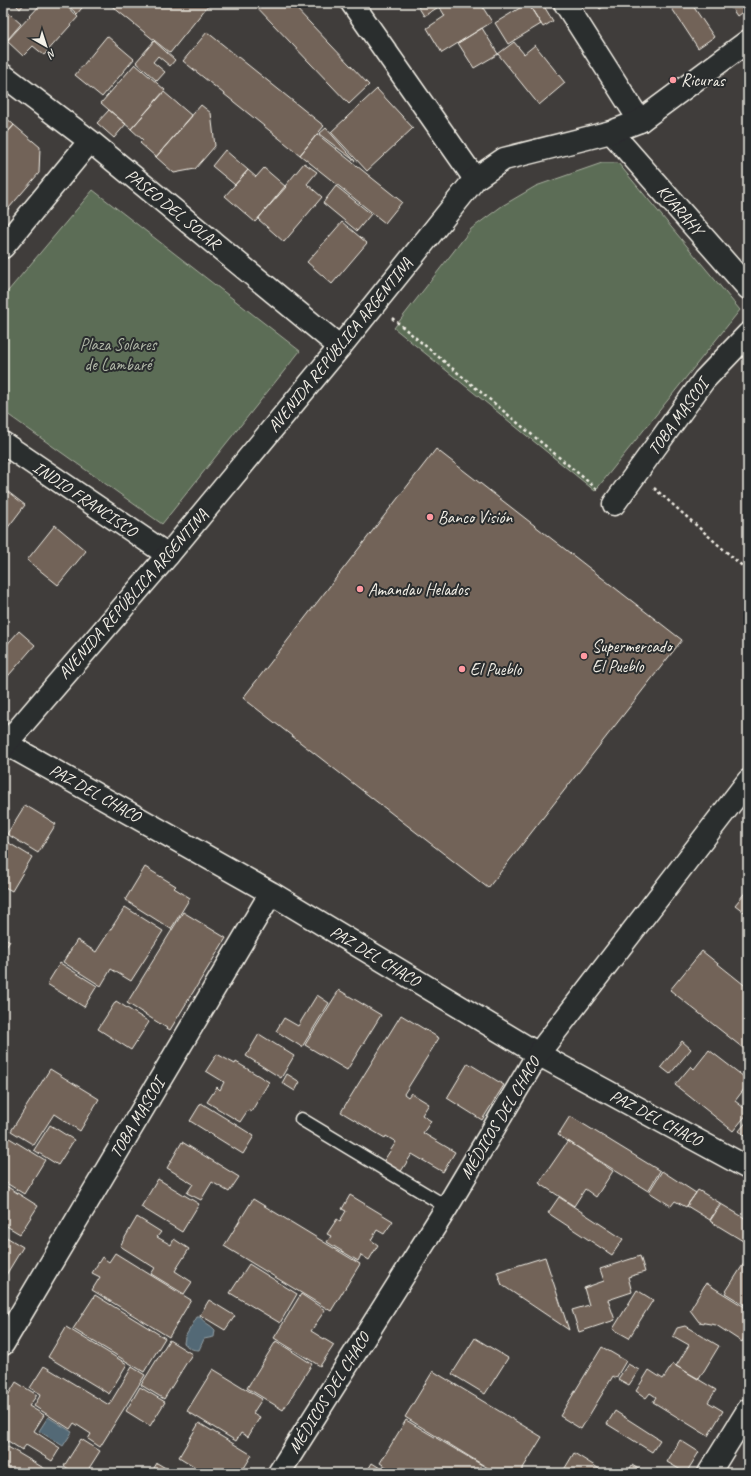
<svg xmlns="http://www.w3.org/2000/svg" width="751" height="1476" font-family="Caveat,sans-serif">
<rect width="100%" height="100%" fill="#403d3b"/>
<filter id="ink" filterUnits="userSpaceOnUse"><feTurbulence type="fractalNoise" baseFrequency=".025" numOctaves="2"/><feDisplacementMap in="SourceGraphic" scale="8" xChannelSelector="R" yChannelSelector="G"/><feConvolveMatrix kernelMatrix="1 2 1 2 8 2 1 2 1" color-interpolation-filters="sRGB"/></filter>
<g filter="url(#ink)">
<!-- green -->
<path fill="#5b6d56" stroke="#a8af9f" d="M602,163H618L740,310L595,491L394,328L471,229L502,206L536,186Z
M93,190L300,351L162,524L3,411V297Z"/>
<!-- water -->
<path fill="#526976" stroke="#939fa4" d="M197,1317H200C204,1323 210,1324 215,1330L214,1337L204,1339L199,1350C192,1350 188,1348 184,1343L185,1337Z
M48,1417L72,1432L63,1446L39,1431Z"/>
<!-- building -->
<path fill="#726359" stroke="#f4f1e8" d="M14,3H25L20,9Z
M42,3H63L78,17L44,55L33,46L23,56L7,41Z
M65,3H84L85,4L77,14Z
M108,3H210L170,53Z
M253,3H291L369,85L349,104Z
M416,3H445L424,16Z
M445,3H480L492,22L442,53L427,28L445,16L439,6Z
M528,3L541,24L508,44L495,23Z
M532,3H542L553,21L543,27L529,5Z
M596,3H610L600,9Z
M670,3H691L714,37L698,48L669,4Z
M728,3H748V8L737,16Z
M3,8L21,24L3,45Z
M482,28L498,54L474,68L458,43Z
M207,32L324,126L300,155L183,61Z
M107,36L134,59L102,97L75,75Z
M154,41L175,60L170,66L158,56L153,62L165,72L157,81L136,62Z
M514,42L524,54L535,45L565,83L539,105L498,54Z
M135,64L165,90L131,129L101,103Z
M377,89L413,128L367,171L331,132Z
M164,92L192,116L156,157L140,143L143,140L131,129Z
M201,105L211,113L215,146L195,169L174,173L156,157Z
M109,110L126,124L114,138L97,123Z
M3,115L14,125L3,138Z
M14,125L40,147L39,173L3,215V138Z
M326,128L355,161L319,134Z
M317,134L402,202L385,223L300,155Z
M225,150L248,170L235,185L212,166Z
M304,163L317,172L307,184L322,197L284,242L258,219Z
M264,168L286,187L255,222L225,196L248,170L256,177Z
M336,186L371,214L357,231L323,203Z
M342,222L367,243L332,284L307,262Z
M436,449L682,640L488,888L243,698Z
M3,488L25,505L3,534Z
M55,525L86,551L58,585L27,560Z
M19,631L35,645L3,682V649Z
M25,805L56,824L38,853L7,834Z
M4,840L32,857L12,891L3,886V842Z
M145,867L176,886L174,888L190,898L171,929L125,900Z
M748,889V915L735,905Z
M125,907L163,931L131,981L111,969L101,986L63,962L77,940L96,952Z
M183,912L226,938L170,1030L127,1003Z
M3,937L10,941L3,952Z
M702,951L748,988V1052L670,990Z
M60,963L97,986L84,1007L47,984Z
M339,990L381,1015L347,1070L305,1045Z
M317,995L329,1003L302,1047L276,1031L284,1018L298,1026Z
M116,1001L149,1022L131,1050L98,1029Z
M401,1015L439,1038L404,1094L408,1097L411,1093L429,1104L422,1115L431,1121L423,1133L455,1152L443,1172L412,1154L400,1173L383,1162L396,1142L386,1136L385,1138L341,1112Z
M259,1034L294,1056L281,1078L246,1056Z
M682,1041L691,1049L670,1074L661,1067Z
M709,1050L748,1080V1084L735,1101L748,1111V1113L733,1131L675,1085L691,1066L694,1069Z
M217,1054L235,1064L236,1062L269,1082L251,1112L248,1110L240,1122L207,1102L217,1087L220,1090L224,1082L206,1071Z
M468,1063L504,1085L482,1120L447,1098Z
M50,1069L99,1099L80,1131L54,1114L34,1145L11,1131Z
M287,1074L300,1082L295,1091L282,1083Z
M201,1103L254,1136L243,1154L190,1121Z
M570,1116L660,1171L648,1191L558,1135Z
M748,1120V1138L739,1131Z
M50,1125L74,1140L58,1165L34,1150Z
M6,1136L45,1160L24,1194L3,1181V1142Z
M568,1141L613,1171L596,1197L585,1189L574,1206L539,1183Z
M182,1142L239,1177L229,1192L212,1182L201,1200L187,1193L193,1184L167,1168Z
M662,1171L696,1193L686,1207L675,1201L671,1206L649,1192Z
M158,1179L199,1204L182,1232L141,1207Z
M3,1184L38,1206L20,1234L3,1224Z
M698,1190L720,1203L710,1220L687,1206Z
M350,1195L393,1221L384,1234L377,1230L371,1240L378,1245L369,1260L361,1255L358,1261L327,1242L331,1236L327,1234L337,1219L340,1221L346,1211L342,1209Z
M559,1197L623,1239L612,1255L548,1213Z
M253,1199L360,1264L331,1311L224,1246Z
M721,1204L748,1220V1233L743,1241L710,1221Z
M137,1217L161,1232L157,1237L171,1245L174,1239L189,1249L175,1271L192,1282L184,1294L151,1274L155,1268L120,1246Z
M3,1235L23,1247L3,1280Z
M115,1253L191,1300L169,1337L92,1290L100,1277L92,1273L102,1257L109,1262Z
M640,1256L645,1272L628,1277L632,1292L608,1300L615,1320L579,1332L572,1310L589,1305L584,1288L604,1281L600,1269Z
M545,1257L569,1330L502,1285L497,1272Z
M748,1257V1307L725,1293Z
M249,1264L297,1294L280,1323L230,1293Z
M706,1283L748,1309V1334L747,1333L742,1342L716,1325L699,1322L690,1310Z
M637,1290L653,1300L629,1338L613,1329Z
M301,1294L325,1310L311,1331L334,1345L320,1366L274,1338Z
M95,1295L165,1338L144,1372L73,1329Z
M209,1300L235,1316L225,1330L200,1315Z
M685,1326L719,1346L699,1379L676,1366L689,1345L673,1336L677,1328Z
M66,1327L127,1364L109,1394L48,1357Z
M475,1338L508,1358L485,1394L452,1374Z
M169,1340L192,1354L164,1399L141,1385Z
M276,1341L312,1364L283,1410L247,1388Z
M602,1347L626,1361L616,1378L613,1376L581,1429L560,1416Z
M628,1364L639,1370L629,1385L618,1379Z
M673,1364L716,1390L708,1402L723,1411L708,1436L653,1402L656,1397L650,1393L646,1398L636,1391L649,1370L663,1379Z
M44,1366L109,1405L132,1367L145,1375L100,1447L88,1439L91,1434L74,1423L70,1429L34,1406L41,1394L30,1388Z
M213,1369L262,1399L253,1413L260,1417L248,1437L241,1433L236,1441L187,1411Z
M433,1371L542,1437L520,1473H496L405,1417Z
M16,1382L37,1395L29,1406L44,1415L34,1431L60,1448L52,1461L26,1445L22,1450L8,1441L6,1444L3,1442V1404Z
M140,1387L165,1402L150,1426L126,1411Z
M615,1411L660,1440L652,1452L607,1424Z
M406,1420L482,1465L477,1473H431L422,1468L419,1473H396L380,1463Z
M199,1423L252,1455L241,1473H205L179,1457Z
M81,1439L100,1451L86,1473H75L64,1466Z
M680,1440L699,1452L686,1473L667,1462Z
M3,1444L52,1473H3Z
M574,1453L606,1473H562Z
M157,1463L174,1473H151Z
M372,1463L388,1473H366Z
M632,1465L645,1473H627Z"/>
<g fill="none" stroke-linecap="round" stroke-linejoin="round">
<!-- service casing -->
<g stroke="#f4f1e8" stroke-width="15">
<path id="service" d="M301,1119L447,1207"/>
</g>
<!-- minor casing -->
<g stroke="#f4f1e8" stroke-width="25">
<path id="minor" d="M352,3L475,179
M565,3L640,121
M3,75L90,141L340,347
M611,132L748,288
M3,247L90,141
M3,443L168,555
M614,504L704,380L748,334
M3,742L271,893L538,1054L748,1168
M3,1344L271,893
M709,1473L748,1410"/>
</g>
<!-- secondary casing -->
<g stroke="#f4f1e8" stroke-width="25">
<path id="secondary" d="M3,747L168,555L340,347L475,179L504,159L611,132L640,121L748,41
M279,1473L447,1207L538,1054L748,781"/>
</g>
<!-- path -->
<path stroke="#f4f1e8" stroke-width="2.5" stroke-dasharray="3 3" stroke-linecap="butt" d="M392,318L597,489
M654,488L748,571"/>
<!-- service -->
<use href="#service" stroke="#2a2d2e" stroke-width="12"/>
<!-- minor -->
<use href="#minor" stroke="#2a2d2e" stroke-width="22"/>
<!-- secondary -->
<use href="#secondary" stroke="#2a2d2e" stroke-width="22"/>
</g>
</g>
<!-- markers -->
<g fill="#ff9aa2" stroke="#2a2d2e" stroke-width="1.5">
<circle cx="673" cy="80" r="4"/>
<circle cx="430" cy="517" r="4"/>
<circle cx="360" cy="589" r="4"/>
<circle cx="584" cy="656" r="4"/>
<circle cx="462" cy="669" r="4"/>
</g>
<g text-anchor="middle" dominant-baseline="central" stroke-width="4" stroke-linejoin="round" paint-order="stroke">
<!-- poi labels -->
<g font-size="17" fill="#f4f1e8" stroke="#2a2d2e" text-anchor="start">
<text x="681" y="80">Ricuras</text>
<text x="438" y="517">Banco Visión</text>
<text x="368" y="589">Amandau Helados</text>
<text x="592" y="646">Supermercado<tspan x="592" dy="20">El Pueblo</tspan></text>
<text x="470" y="669">El Pueblo</text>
</g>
<!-- street labels -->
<g font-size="17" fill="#f4f1e8" stroke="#2a2d2e">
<text transform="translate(173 209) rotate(39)">PASEO DEL SOLAR</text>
<text transform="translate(680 210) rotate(49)">KUARAHY</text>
<text transform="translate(340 345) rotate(-51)">AVENIDA REPÚBLICA ARGENTINA</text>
<text transform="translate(678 417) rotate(-54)">TOBA MASCOI</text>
<text transform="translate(85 499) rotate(34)">INDIO FRANCISCO</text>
<text transform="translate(133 594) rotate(-49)">AVENIDA REPÚBLICA ARGENTINA</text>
<text transform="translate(95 793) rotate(29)">PAZ DEL CHACO</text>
<text transform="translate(375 956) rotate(31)">PAZ DEL CHACO</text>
<text transform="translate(137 1118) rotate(-59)">TOBA MASCOI</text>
<text transform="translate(500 1118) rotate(-59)">MÉDICOS DEL CHACO</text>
<text transform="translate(656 1118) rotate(28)">PAZ DEL CHACO</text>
<text transform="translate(329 1393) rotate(-58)">MÉDICOS DEL CHACO</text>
</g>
<!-- park labels -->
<g font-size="17" fill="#afb6a6" stroke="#2a2d2e">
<text x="118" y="344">Plaza Solares<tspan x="118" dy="20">de Lambaré</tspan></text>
</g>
</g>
<!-- margin -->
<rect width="751" height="1476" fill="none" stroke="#2a2d2e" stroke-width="16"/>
<rect x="8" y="8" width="735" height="1460" fill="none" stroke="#f4f1e8" stroke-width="1.5" filter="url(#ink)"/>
<!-- north arrow -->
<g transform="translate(46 46) rotate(141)" stroke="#2a2d2e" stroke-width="3" paint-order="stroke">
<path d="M0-3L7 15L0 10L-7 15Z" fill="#f4f1e8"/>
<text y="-6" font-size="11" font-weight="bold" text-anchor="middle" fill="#f4f1e8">N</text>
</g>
</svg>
